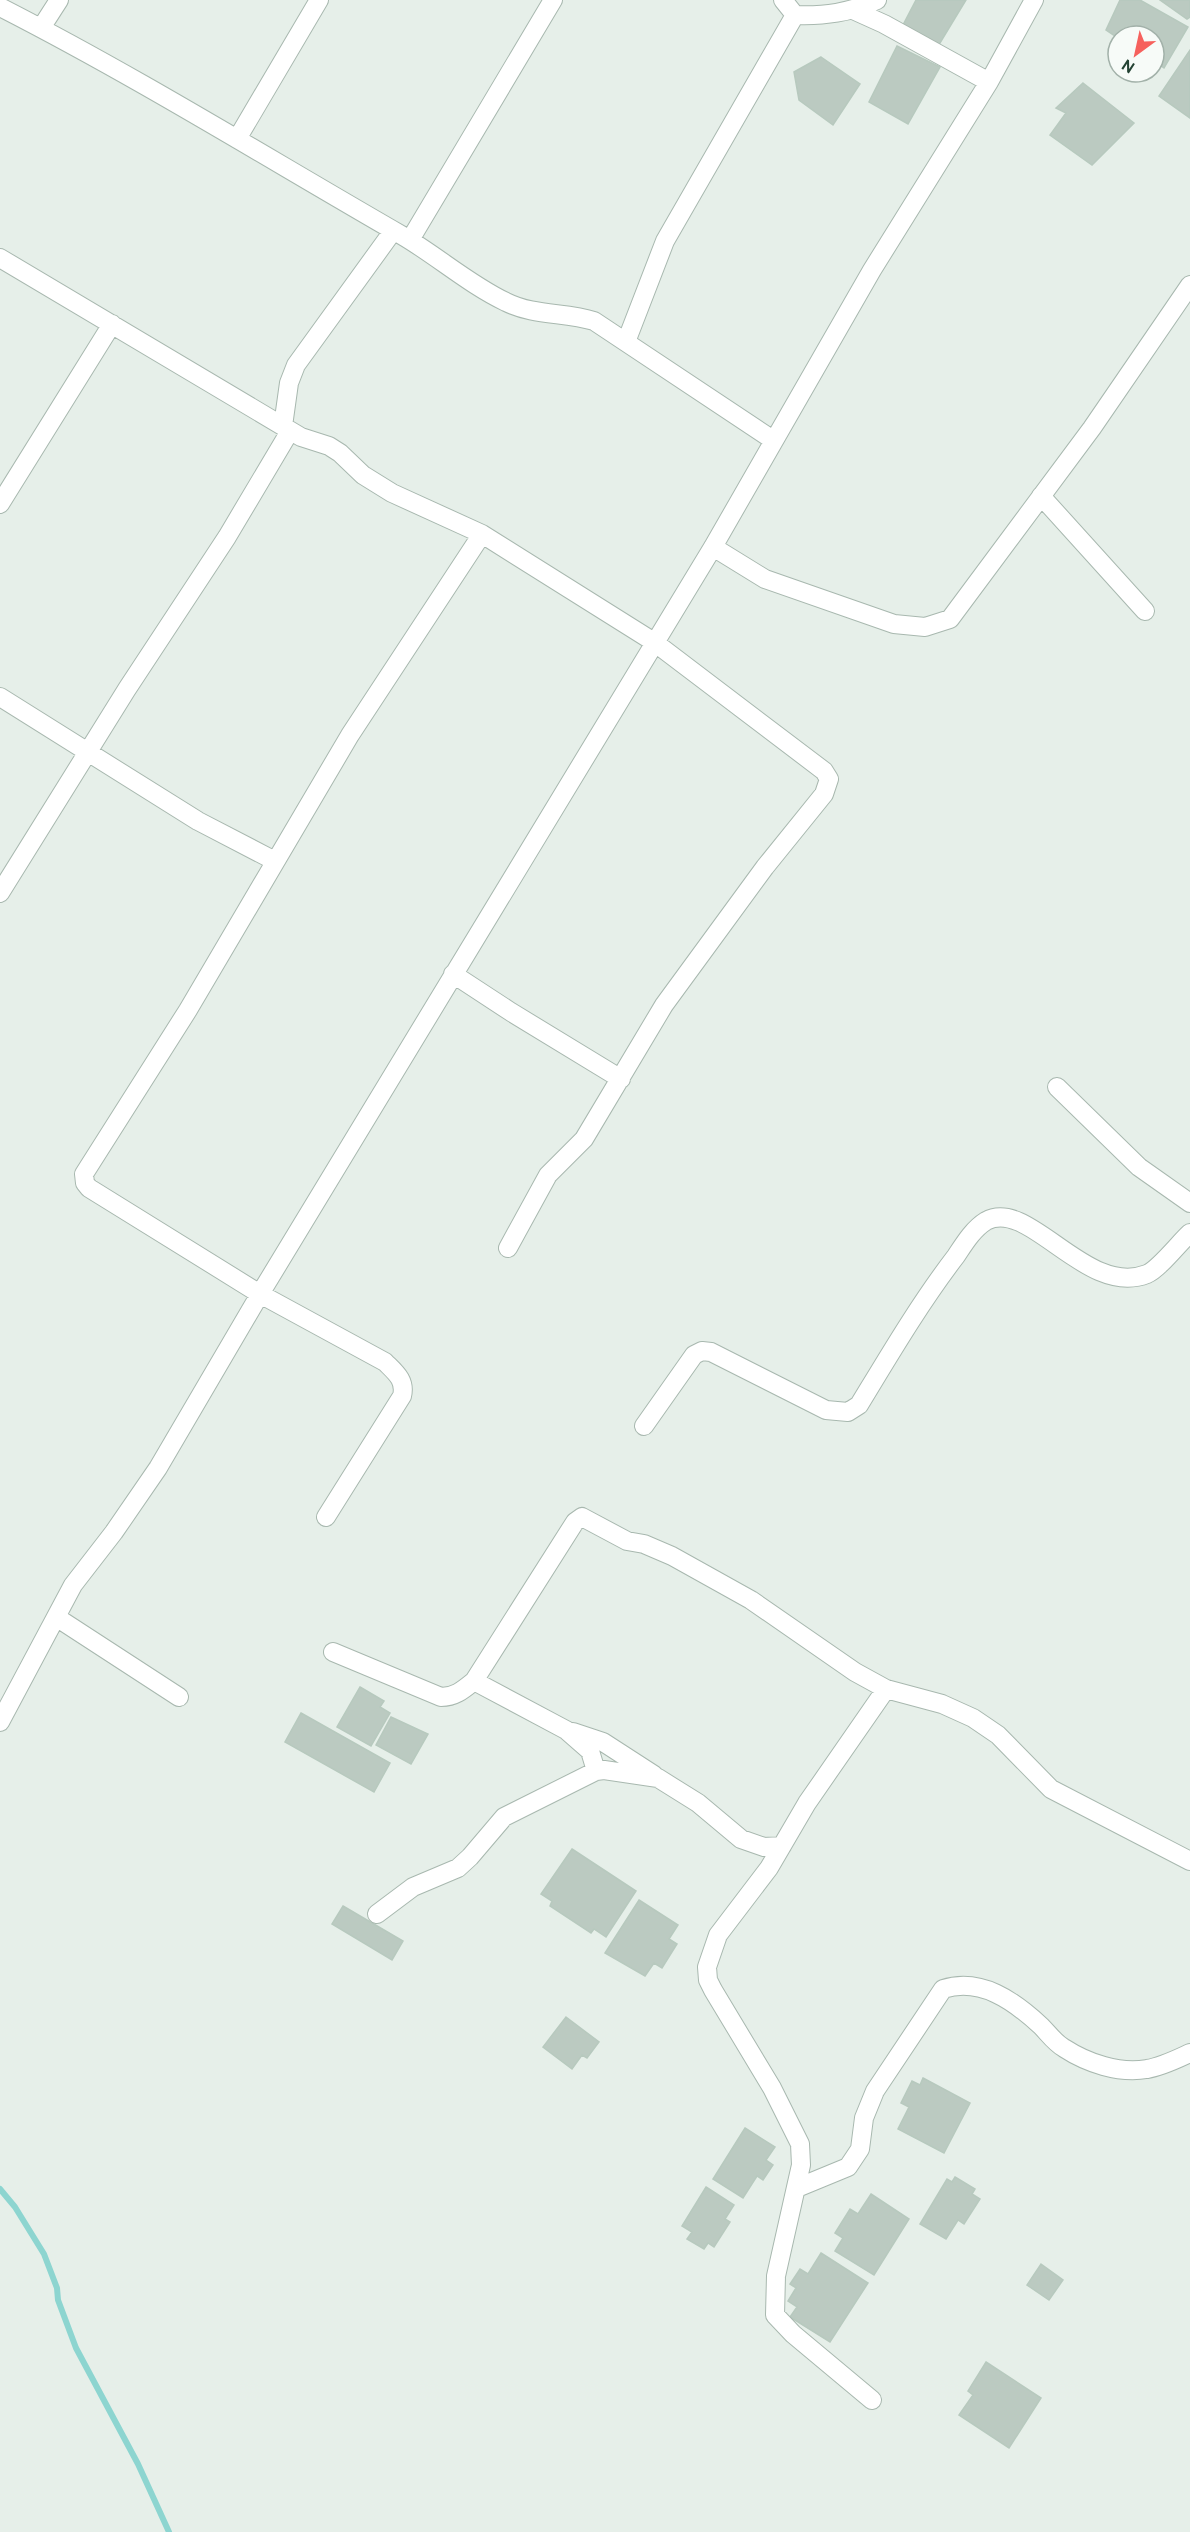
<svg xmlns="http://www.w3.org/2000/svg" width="1190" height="2532" font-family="Overpass,sans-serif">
<rect width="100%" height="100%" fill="#e6efe9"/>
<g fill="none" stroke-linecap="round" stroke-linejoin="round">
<!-- stream -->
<path stroke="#8dd5d0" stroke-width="6" d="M0,2189L15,2207L44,2254L57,2288L58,2300L76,2348L138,2464L169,2532"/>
</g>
<!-- building -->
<path fill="#bbcac1" stroke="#b7c9be" stroke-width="1.5" d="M916,0H966L937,48L903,25Z
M1120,0H1140L1188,27L1164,68L1154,61V36H1118V38L1106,30Z
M1160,0H1190V17L1187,19Z
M897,46L940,67L908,124L869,102Z
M1190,50V118L1159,96Z
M821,57L860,84L833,125L799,100L794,72Z
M1083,83L1134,123L1092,165L1050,135L1066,113L1056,108Z
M360,1687L384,1701L380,1707L390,1713L371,1746L337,1727Z
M301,1713L390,1763L374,1792L285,1742Z
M391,1717L428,1734L411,1764L376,1745Z
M572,1849L636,1891L606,1937L594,1929L591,1933L550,1906L552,1901L541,1894Z
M639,1900L678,1925L669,1939L677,1944L662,1968L654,1963L645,1976L605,1953Z
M343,1906L403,1941L392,1960L332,1924Z
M566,2017L599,2042L587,2058L582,2055L572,2069L543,2047Z
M923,2078L970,2103L944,2153L898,2129L909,2107L901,2103L912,2081L920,2085Z
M745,2128L775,2147L766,2160L773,2165L763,2180L757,2176L743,2198L713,2179Z
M955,2177L975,2189L972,2194L980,2199L964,2224L958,2220L946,2239L920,2224L947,2179L952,2182Z
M706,2187L734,2205L725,2219L730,2222L714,2247L708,2243L704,2249L687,2239L692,2232L682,2226Z
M871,2194L909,2219L874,2275L835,2251L843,2238L835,2233L850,2209L858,2214Z
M821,2253L868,2283L830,2342L790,2317L797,2307L788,2301L796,2288L790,2284L800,2269L808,2274Z
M1041,2264L1063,2280L1049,2300L1027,2285Z
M986,2362L1041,2398L1009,2448L959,2415L973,2395L968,2391Z"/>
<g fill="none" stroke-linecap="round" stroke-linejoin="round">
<!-- street casing -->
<g stroke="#a8b8af" stroke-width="20">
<path id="street" d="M783,0L795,15C825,16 849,13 877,0
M0,7C137,77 269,159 403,236C437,256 470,285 506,302C534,316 565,312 594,321L773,440
M853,10L884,24L989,82
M41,28L59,0
M237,139L319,0
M410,240L553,0
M0,258L301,437L329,446L340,453L363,475L392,493L482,534L654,642L824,771L829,779L824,794L765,867L664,1005L584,1139L548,1175L508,1248
M626,342L665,241L795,15
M283,426L289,383L296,365L393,231
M1041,496L1145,611
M0,504L112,324
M713,547L765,579L894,624L925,627L950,619L1092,428L1190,285
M0,697L198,821L275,861
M0,893L127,689L227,537L290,431
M453,974L511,1012L621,1079
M1057,1087L1139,1167L1190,1203
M644,1426L694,1355L702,1351L711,1352L826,1410L848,1412L859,1405C890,1354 920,1303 956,1256C964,1244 973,1229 986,1221C1029,1197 1086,1298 1147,1274C1159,1269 1179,1243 1190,1233
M326,1517L402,1396C406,1380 395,1372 385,1362L260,1294L89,1188L85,1183L84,1174L188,1010L350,735L482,534
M56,1617L179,1697
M333,1652L441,1697C455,1697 463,1690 474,1681L566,1730L590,1751L596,1771
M474,1681L575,1522L582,1517L627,1541L644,1544L672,1556L751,1600L855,1672L886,1689L942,1704L973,1718L998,1735L1051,1789L1190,1861
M0,1722L73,1585L114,1532L158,1468L260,1294L713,547L872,270L989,82L1034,0
M573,1732L603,1742L654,1775
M377,1914L413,1887L458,1868L470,1857L504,1817L596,1771L604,1770L658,1778L698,1803L741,1839L764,1847L782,1846
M797,2188L848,2167L860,2149L864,2118L875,2091L943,1989C981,1977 1014,2001 1041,2026C1048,2033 1055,2043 1064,2048C1087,2063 1119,2074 1147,2069C1161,2067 1177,2059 1190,2053
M872,2400L793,2334L775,2315L776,2276L801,2165L800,2144L772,2088L713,1990L708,1980L707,1967L718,1935L769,1868L807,1803L886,1689"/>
</g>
<!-- street -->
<use href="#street" stroke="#fff" stroke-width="18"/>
</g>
<!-- north arrow -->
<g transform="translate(1136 54) rotate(213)"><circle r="28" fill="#f7fbf8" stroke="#a2b1a9" stroke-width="1.5"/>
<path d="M0-4.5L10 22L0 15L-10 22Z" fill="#f6615d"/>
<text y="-9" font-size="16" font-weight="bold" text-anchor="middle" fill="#234233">N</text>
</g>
</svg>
